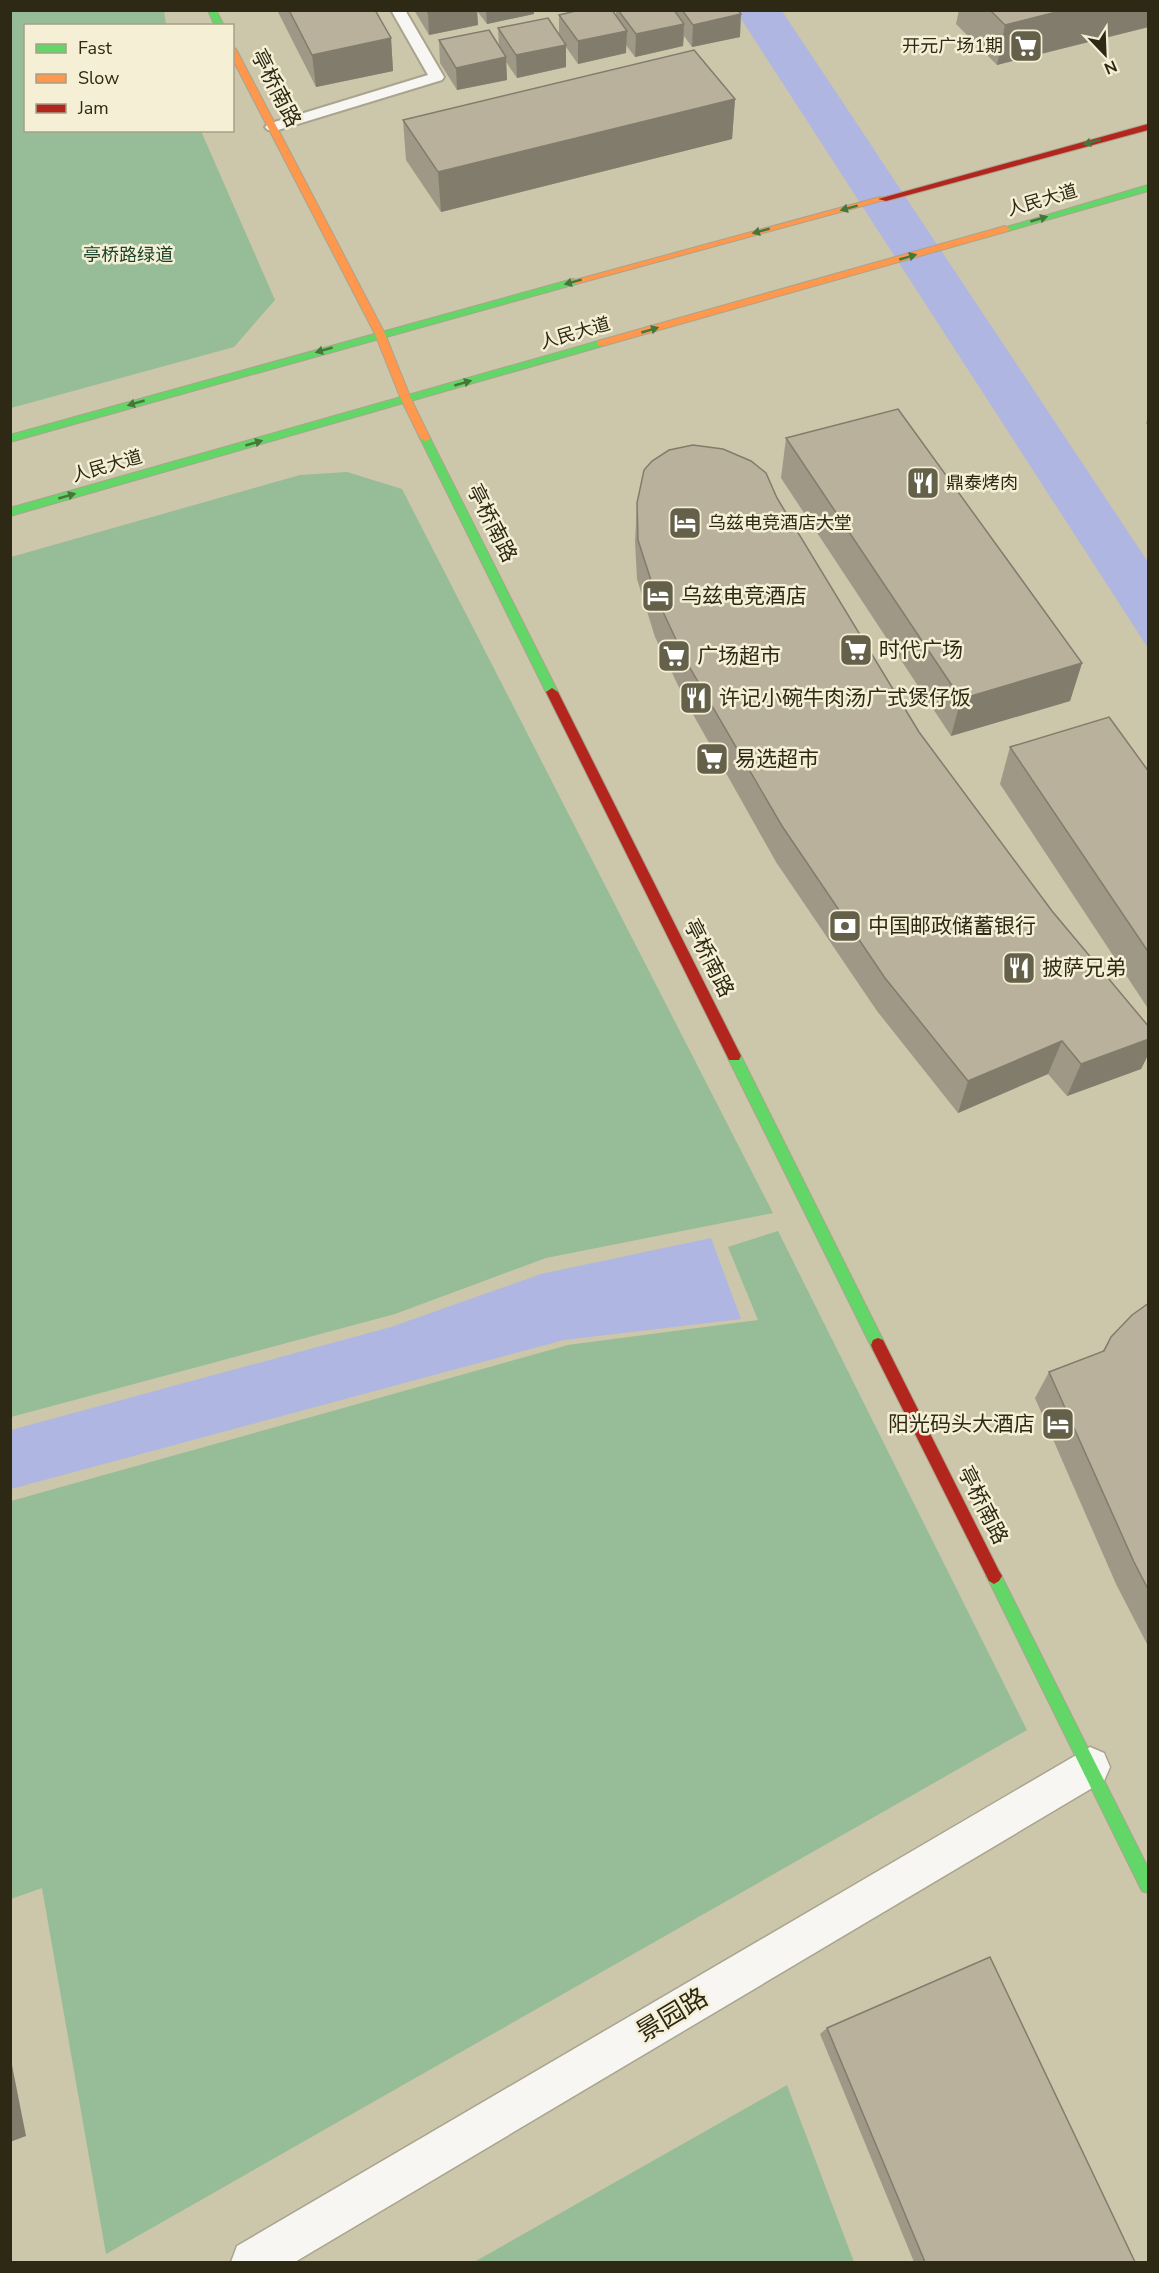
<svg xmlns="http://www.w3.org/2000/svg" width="1159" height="2273" font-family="'Nunito Sans','Noto Sans SC',sans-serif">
<rect width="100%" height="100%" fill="#ccc6aa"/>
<!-- green -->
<path fill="#96bd97" d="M11,10L164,11L166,25L26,26V130L201,131L275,300L234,347L11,408Z
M347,472L402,489L773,1213L546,1258L395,1314L11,1417V557L300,475Z
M778,1231L1027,1730L106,2254L42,1888L11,1899V1501L568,1345L758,1320L728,1247Z
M787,2085L854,2262H474Z"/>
<!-- water -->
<path fill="#afb6e1" d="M736,11H782L1148,562V648Z
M711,1238L741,1319L564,1340L11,1489V1430L391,1327L541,1274Z"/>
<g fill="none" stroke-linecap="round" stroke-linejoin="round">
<!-- lane casing -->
<g stroke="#a9a48e" stroke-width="4">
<path id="lane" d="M391,10H405L444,77L442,80L278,130H268L265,127L268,124L428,75Z"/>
</g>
<!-- street casing -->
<g stroke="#a9a48e" stroke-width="3">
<path id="street" d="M1090,1747L1104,1753L1110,1767L1104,1781L295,2262H231L237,2246Z"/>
</g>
<!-- fast casing -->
<g stroke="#a9a48e" stroke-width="2">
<path id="fast" d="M208,10H216L224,26H215Z
M1148,185V191L1008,231L1000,229Z
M573,279L576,280V284L10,442V435Z
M602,340L606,341V345L10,516V508Z
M425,435L430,438L558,692L556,695L552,696L546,692L420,438Z
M734,1051L739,1052L883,1340L885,1345L883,1350L878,1352L873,1350L727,1056L729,1052Z
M994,1568L999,1571L1148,1868V1893L1142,1891L989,1581L986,1576L989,1571Z"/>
</g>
<!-- slow casing -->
<g stroke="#a9a48e" stroke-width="2">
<path id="slow" d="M232,47L236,49L385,334L411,399L430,438L429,440L425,441L420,438L401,399L375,334L232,58Z
M880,197L888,199L576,284H570L568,282Z
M1005,226L1010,229L1008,231L606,345H598L597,343L598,341Z"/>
</g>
<!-- jam casing -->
<g stroke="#a9a48e" stroke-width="2">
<path id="jam" d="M1148,124V130L886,201L878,199Z
M552,688L558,692L739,1052L741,1056L739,1060H729L546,692Z
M878,1338L883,1340L999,1571L1002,1576L999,1581L994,1584L989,1581L873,1350L871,1345L873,1340Z"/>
</g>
<!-- lane -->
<use href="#lane" fill="#f7f6f2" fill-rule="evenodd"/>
<!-- street -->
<use href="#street" fill="#f7f6f2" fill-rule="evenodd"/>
<!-- fast -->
<use href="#fast" fill="#63d668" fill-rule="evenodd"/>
<!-- slow -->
<use href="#slow" fill="#ff974d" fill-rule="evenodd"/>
<!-- jam -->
<use href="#jam" fill="#b3261e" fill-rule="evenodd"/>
</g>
<!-- wall -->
<path fill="#9f9886" d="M277,10H375L391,38L393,71L316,87Z
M414,10H534V14L487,24L477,11L478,25L429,35Z
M616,10H738L740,37L692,47L684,36L683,46L635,57L626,45V53L578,64L566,47V67L517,78L506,62L507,80L457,90L440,63L439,40L499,46L498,28L559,35V15L616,16Z
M959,10H1149L997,65L956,24Z
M735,99L732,139L441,212L406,160L403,120Z
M1149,415V426L1146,423Z
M786,438L1082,663L1070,701L951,736L781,478Z
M777,498L919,732L1052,911L1149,1027V1053L1141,1069L1067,1096L1048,1074L958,1113L877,1011L776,862L685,700L655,637L637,579L635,542L637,503Z
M1010,747L1149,772V1010L1000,784Z
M1149,1303V1648L1116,1584L1035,1398L1049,1372L1102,1352L1111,1337Z
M827,2028L1135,2262H914L820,2034Z"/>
<!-- shaded-wall -->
<path fill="#827c6d" d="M438,10H477L478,25L429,35L428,13Z
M486,10H534V14L487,24Z
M1064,10H1149V27L997,65L1005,25Z
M741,14L740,37L692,47L693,25Z
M684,24L683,46L635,57L636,34Z
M627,31L626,53L578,64V41Z
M391,38L393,71L316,87L312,55Z
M566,45V67L517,78L516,55Z
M506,57L507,80L457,90L456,68Z
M735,99L732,139L441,212L438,172Z
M1082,663L1070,701L951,736L961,699Z
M1149,1039V1053L1141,1069L1067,1096L1081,1064Z
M1062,1041L1048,1074L958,1113L968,1081Z
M10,2055L26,2136L10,2142Z"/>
<!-- building -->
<path fill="#b9b19c" stroke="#827c6d" stroke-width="1.5" d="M289,10H375L391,38L312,55Z
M427,10H438L428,13Z
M580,10H612L627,31L578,41L559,15Z
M618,10H674L684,24L636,34Z
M682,10H738L741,14L693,25Z
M990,10H1064L1005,25Z
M548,18L566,45L516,55L498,28Z
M489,30L506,57L456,68L439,40Z
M694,50L735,99L438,172L403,120Z
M898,409L1082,663L961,699L786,438Z
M693,445L723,449L751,461L766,473L777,498L919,732L1052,911L1149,1027V1039L1081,1064L1062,1041L968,1081L885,978L782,826L687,663L657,599L638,540L637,503L644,470L652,461L669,450Z
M1109,717L1149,772V953L1010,747Z
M1149,1303V1591L1134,1562L1049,1372L1104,1351L1111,1337L1132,1315Z
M990,1957L1135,2262H925L827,2028Z"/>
<!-- one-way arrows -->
<defs><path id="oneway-solid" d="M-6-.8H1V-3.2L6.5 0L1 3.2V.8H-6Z" transform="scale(1.5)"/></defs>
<g fill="#45773a">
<use href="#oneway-solid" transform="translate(1092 142) rotate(165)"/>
<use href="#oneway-solid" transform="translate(849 208) rotate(165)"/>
<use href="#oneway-solid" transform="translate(1039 219) rotate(-16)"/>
<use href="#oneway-solid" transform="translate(761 231) rotate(165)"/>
<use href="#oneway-solid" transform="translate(908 257) rotate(-16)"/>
<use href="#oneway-solid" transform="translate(573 282) rotate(165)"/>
<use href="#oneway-solid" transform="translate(650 330) rotate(-16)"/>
<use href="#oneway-solid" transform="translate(324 350) rotate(164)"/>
<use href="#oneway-solid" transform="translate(463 383) rotate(-16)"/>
<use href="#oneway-solid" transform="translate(136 403) rotate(164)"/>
<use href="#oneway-solid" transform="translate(254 443) rotate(-16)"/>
<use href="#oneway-solid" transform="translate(67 496) rotate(-16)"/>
</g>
<!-- icons -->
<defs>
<g id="supermarket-square" transform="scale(1.725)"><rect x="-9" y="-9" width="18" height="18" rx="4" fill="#656049" stroke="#f5efd6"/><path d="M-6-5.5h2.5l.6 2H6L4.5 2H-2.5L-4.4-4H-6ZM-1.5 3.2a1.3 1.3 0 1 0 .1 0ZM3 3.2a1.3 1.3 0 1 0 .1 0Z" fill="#fff"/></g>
<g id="restaurant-square" transform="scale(1.725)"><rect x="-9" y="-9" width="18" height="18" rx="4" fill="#656049" stroke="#f5efd6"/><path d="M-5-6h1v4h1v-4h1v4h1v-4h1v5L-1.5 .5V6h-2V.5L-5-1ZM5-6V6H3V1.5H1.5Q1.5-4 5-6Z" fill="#fff"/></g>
<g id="hotel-square" transform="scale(1.725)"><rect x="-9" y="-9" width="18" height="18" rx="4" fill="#656049" stroke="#f5efd6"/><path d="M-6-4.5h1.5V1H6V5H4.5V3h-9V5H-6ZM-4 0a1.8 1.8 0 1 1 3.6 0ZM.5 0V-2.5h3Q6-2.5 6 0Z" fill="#fff"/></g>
<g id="bank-square" transform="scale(1.725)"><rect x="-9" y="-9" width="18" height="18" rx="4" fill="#656049" stroke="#f5efd6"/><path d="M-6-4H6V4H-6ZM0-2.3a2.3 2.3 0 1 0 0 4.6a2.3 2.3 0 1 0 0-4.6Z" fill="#fff"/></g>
</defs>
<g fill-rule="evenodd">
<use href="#supermarket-square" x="1026" y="46"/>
<use href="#restaurant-square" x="923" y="483"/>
<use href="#hotel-square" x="685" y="523"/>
<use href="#hotel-square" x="658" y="596"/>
<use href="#supermarket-square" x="856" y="650"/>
<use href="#supermarket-square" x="674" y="656"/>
<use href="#restaurant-square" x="696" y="698"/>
<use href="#supermarket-square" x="712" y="759"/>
<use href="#bank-square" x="845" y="926"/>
<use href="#restaurant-square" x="1019" y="968"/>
<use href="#hotel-square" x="1058" y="1424"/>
</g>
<g text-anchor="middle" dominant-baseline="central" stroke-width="5" stroke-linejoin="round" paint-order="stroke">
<!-- far-poi labels -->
<g font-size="18" fill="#2d2915" stroke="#f5efd6" text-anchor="start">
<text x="1003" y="46" text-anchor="end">开元广场1期</text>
<text x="946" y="483">鼎泰烤肉</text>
<text x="708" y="523">乌兹电竞酒店大堂</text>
</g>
<!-- far-street labels -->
<g font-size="18" fill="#2d2915" stroke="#f5efd6">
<text transform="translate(1042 200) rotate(-16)">人民大道</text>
<text transform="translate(575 333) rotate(-16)">人民大道</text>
<text transform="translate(107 466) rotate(-16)">人民大道</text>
</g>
<!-- far-park labels -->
<g font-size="18" fill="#16422a" stroke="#f5efd6">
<text x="128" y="255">亭桥路绿道</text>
</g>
<!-- street labels -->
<g font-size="21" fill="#2d2915" stroke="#f5efd6">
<text transform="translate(276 88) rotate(63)">亭桥南路</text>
<text transform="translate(492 523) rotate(63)">亭桥南路</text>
<text transform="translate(709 958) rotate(63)">亭桥南路</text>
<text transform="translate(983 1505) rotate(63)">亭桥南路</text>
</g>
<!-- poi labels -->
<g font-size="21" fill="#2d2915" stroke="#f5efd6" text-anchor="start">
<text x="681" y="596">乌兹电竞酒店</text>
<text x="879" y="650">时代广场</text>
<text x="697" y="656">广场超市</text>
<text x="719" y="698">许记小碗牛肉汤广式煲仔饭</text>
<text x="735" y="759">易选超市</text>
<text x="868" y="926">中国邮政储蓄银行</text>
<text x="1042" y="968">披萨兄弟</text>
<text x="1035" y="1424" text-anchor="end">阳光码头大酒店</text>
</g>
<!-- near-street labels -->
<g font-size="26" fill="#2d2915" stroke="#f5efd6">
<text transform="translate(672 2015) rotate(-31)">景园路</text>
</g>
</g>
<!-- border -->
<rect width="1159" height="2273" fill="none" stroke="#2d2915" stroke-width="24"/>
<!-- legend -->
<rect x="24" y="24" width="210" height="108" fill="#f5efd6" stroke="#a5a089" stroke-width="1.5"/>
<rect x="36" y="44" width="30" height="9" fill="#63d668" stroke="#a5a089" stroke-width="1.5"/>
<text x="78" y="54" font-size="18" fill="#2d2915">Fast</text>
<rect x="36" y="74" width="30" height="9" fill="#ff974d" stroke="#a5a089" stroke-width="1.5"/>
<text x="78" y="84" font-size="18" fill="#2d2915">Slow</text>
<rect x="36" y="104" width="30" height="9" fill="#b3261e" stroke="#a5a089" stroke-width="1.5"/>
<text x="78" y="114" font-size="18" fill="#2d2915">Jam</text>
<!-- north arrow -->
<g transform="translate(1105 54) rotate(157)" stroke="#f5efd6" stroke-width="4.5" paint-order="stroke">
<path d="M0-4.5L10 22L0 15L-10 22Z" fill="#2d2915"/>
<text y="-9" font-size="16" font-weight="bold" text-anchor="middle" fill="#2d2915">N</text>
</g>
</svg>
